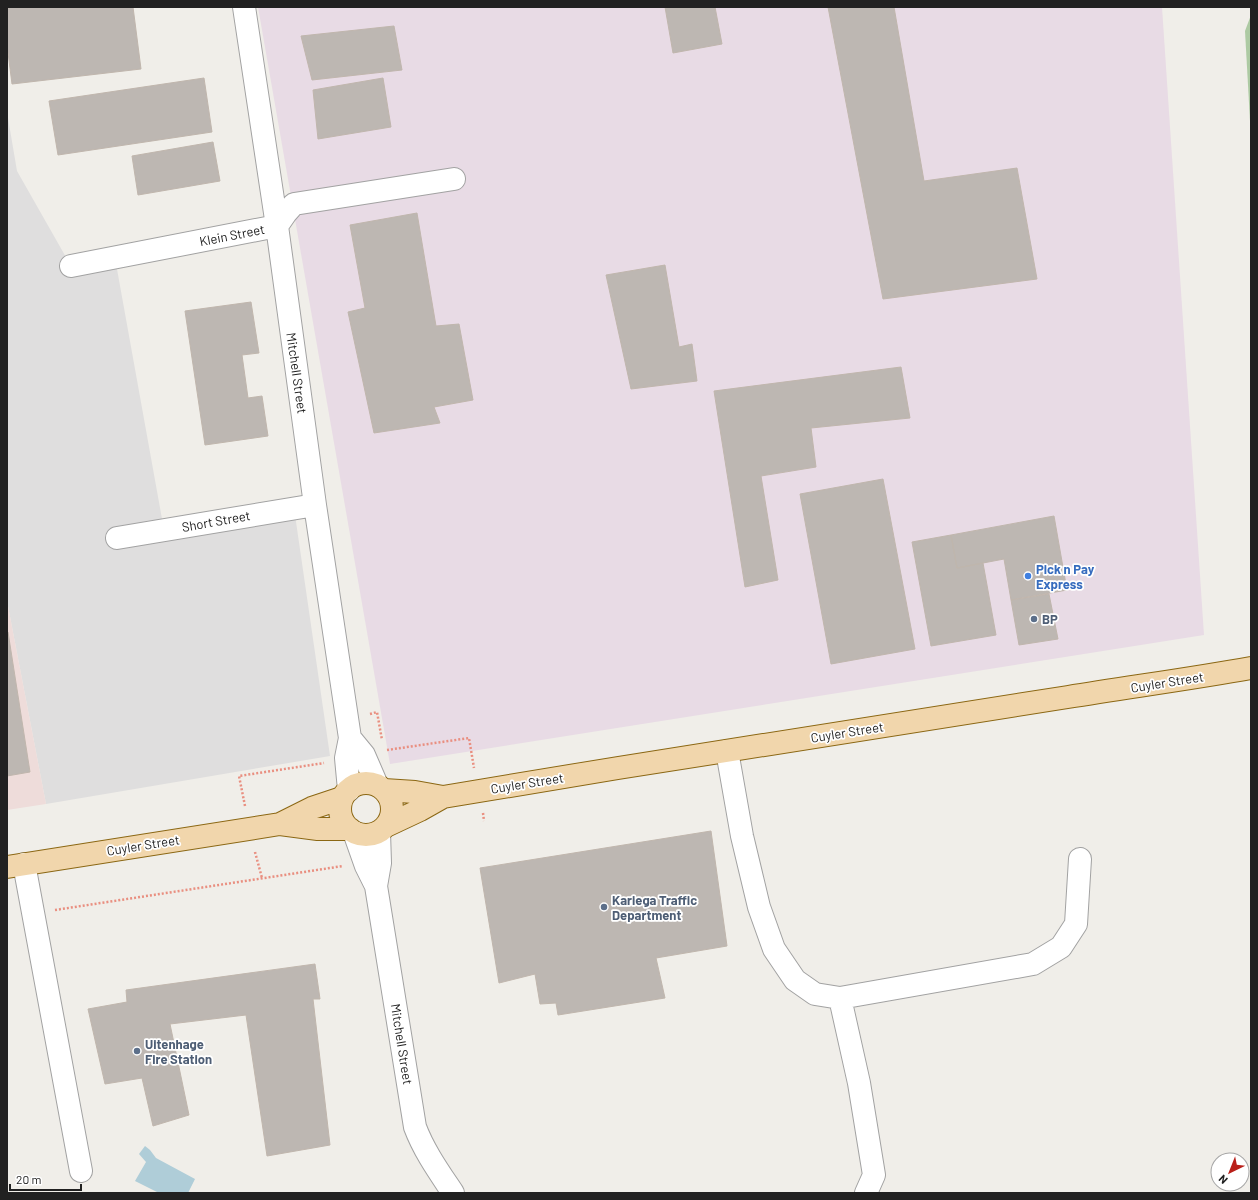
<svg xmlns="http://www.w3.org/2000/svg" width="1258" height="1200" font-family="Barlow,sans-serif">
<rect width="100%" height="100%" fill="#f0eee9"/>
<!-- residential -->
<path fill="#dfdede" d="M7,112L17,171L71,266L115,258L164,530L294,508L330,756L46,804L7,601Z"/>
<!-- commercial -->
<path fill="#eedcda" d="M7,601L46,804L7,810Z"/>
<!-- industrial -->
<path fill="#e8dbe5" d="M258,7H1162L1204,635L390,764Z"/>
<!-- forest -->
<path fill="#adcaa3" d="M1251,15V139L1245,31Z"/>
<!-- water -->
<path fill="#afcdd8" d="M145,1146L150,1150L156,1158L195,1179L188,1193H159L135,1181L146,1162L139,1154Z"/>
<!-- building -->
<path fill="#bdb7b2" stroke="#c0b6ad" d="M7,7H133L141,69L12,84L7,45Z
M665,7H715L722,44L673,53Z
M828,7H894L924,181L1017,168L1037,279L883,299Z
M394,26L402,70L312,80L301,36Z
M204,78L212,132L58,155L49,101Z
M383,78L391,127L318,139L313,90Z
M213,142L220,181L138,195L132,156Z
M417,213L436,326L459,324L473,400L434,407L440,423L374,433L348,312L365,308L350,225Z
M665,265L679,347L692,344L697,381L631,389L606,275Z
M251,302L259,353L242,355L248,398L262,396L268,436L205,445L185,311Z
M901,367L910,418L811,428L816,467L761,476L778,580L745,587L714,391Z
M883,479L915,649L831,664L800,494Z
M1054,516L1067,590L1011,600L1004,559L957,568L951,535Z
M951,535L957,568L983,563L996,635L931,646L912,542Z
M1049,594L1058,639L1019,645L1011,600Z
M7,632H8L30,772L7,776Z
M711,831L727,946L656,958L665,998L558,1015L556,1003L540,1004L535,974L499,983L480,868Z
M315,964L320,999H313L330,1145L267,1156L246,1015L170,1024L189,1115L153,1126L142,1078L105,1084L88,1009L127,1002L126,990Z"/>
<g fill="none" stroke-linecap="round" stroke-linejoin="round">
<!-- minor casing -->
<g stroke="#a2a2a2" stroke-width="24">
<path id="minor" d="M244,7L277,226L315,505L350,738L346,758L349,790
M71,266L277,226L286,213L294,204L454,179
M117,538L315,505
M350,738L364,755L377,785
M727,751L742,836L759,907L774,949L795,980L815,994L840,998L1033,964L1061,947L1076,924L1080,859
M354,832L366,866L376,886
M379,832L380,863L376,886L415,1127C424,1151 439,1172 453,1193
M24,864L81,1171
M840,998L859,1083L874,1175L866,1193"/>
</g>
<!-- major casing -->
<g stroke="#8b6713" stroke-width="24">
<path id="major" d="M340 809a26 26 0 1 1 52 0a26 26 0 1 1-52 0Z
M384,790L415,792L443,797
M280,824L318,829H350
M386,826L420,810L443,797C651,762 859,729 1068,697C1129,687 1190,679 1251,668
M7,867L280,824L312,808L342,798"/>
</g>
<!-- path -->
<path stroke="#e98f80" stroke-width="2.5" stroke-dasharray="2 2" stroke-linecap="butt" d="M370,714L377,712L382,740
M387,750L469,738L474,768
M245,806L239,776L324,763
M483,813L484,821
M255,852L262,878
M55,910L343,866"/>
<!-- minor -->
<use href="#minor" stroke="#fff" stroke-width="22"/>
<!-- major -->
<use href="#major" stroke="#f1d6ac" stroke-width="22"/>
</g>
<!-- markers -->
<circle fill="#3f7fe0" stroke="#fff" stroke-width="1.5" cx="1028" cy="576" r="4"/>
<g fill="#5c6f8a" stroke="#fff" stroke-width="1.5">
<circle cx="1034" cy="619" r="4"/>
<circle cx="604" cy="907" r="4"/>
<circle cx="137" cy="1051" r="4"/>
</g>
<g text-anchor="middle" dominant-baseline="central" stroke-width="3.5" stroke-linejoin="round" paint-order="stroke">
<!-- street labels -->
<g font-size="13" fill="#212121" stroke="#fff">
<text transform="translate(232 235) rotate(-11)">Klein Street</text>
<text transform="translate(297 373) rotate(82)">Mitchell Street</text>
<text transform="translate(216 521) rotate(-10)">Short Street</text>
<text transform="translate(1167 682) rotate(-9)">Cuyler Street</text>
<text transform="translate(847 732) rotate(-9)">Cuyler Street</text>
<text transform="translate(527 783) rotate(-9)">Cuyler Street</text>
<text transform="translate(143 845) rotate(-9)">Cuyler Street</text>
<text transform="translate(402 1044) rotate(81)">Mitchell Street</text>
</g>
<!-- shop labels -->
<g font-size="13" font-weight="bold" fill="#366cbe" stroke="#fff" text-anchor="start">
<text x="1036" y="569">Pick n Pay<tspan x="1036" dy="15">Express</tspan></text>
</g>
<!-- service labels -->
<g font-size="13" font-weight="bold" fill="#4e5e75" stroke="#fff" text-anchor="start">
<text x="1042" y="619">BP</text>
<text x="612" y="900">Kariega Traffic<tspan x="612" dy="15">Department</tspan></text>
<text x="145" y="1044">Uitenhage<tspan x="145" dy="15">Fire Station</tspan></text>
</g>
</g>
<!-- border -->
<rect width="1258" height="1200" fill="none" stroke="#212121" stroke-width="16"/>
<!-- north arrow -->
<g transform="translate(1230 1172) rotate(223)"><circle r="19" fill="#ffffff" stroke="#a6a6a6"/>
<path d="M0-3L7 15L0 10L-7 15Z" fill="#b91f19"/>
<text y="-6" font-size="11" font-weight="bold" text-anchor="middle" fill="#212121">N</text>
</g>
<!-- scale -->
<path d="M10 1184v6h71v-6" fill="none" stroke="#212121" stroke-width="2"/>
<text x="16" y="1184" font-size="12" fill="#212121" stroke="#ffffff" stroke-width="3" paint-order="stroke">20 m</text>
</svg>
